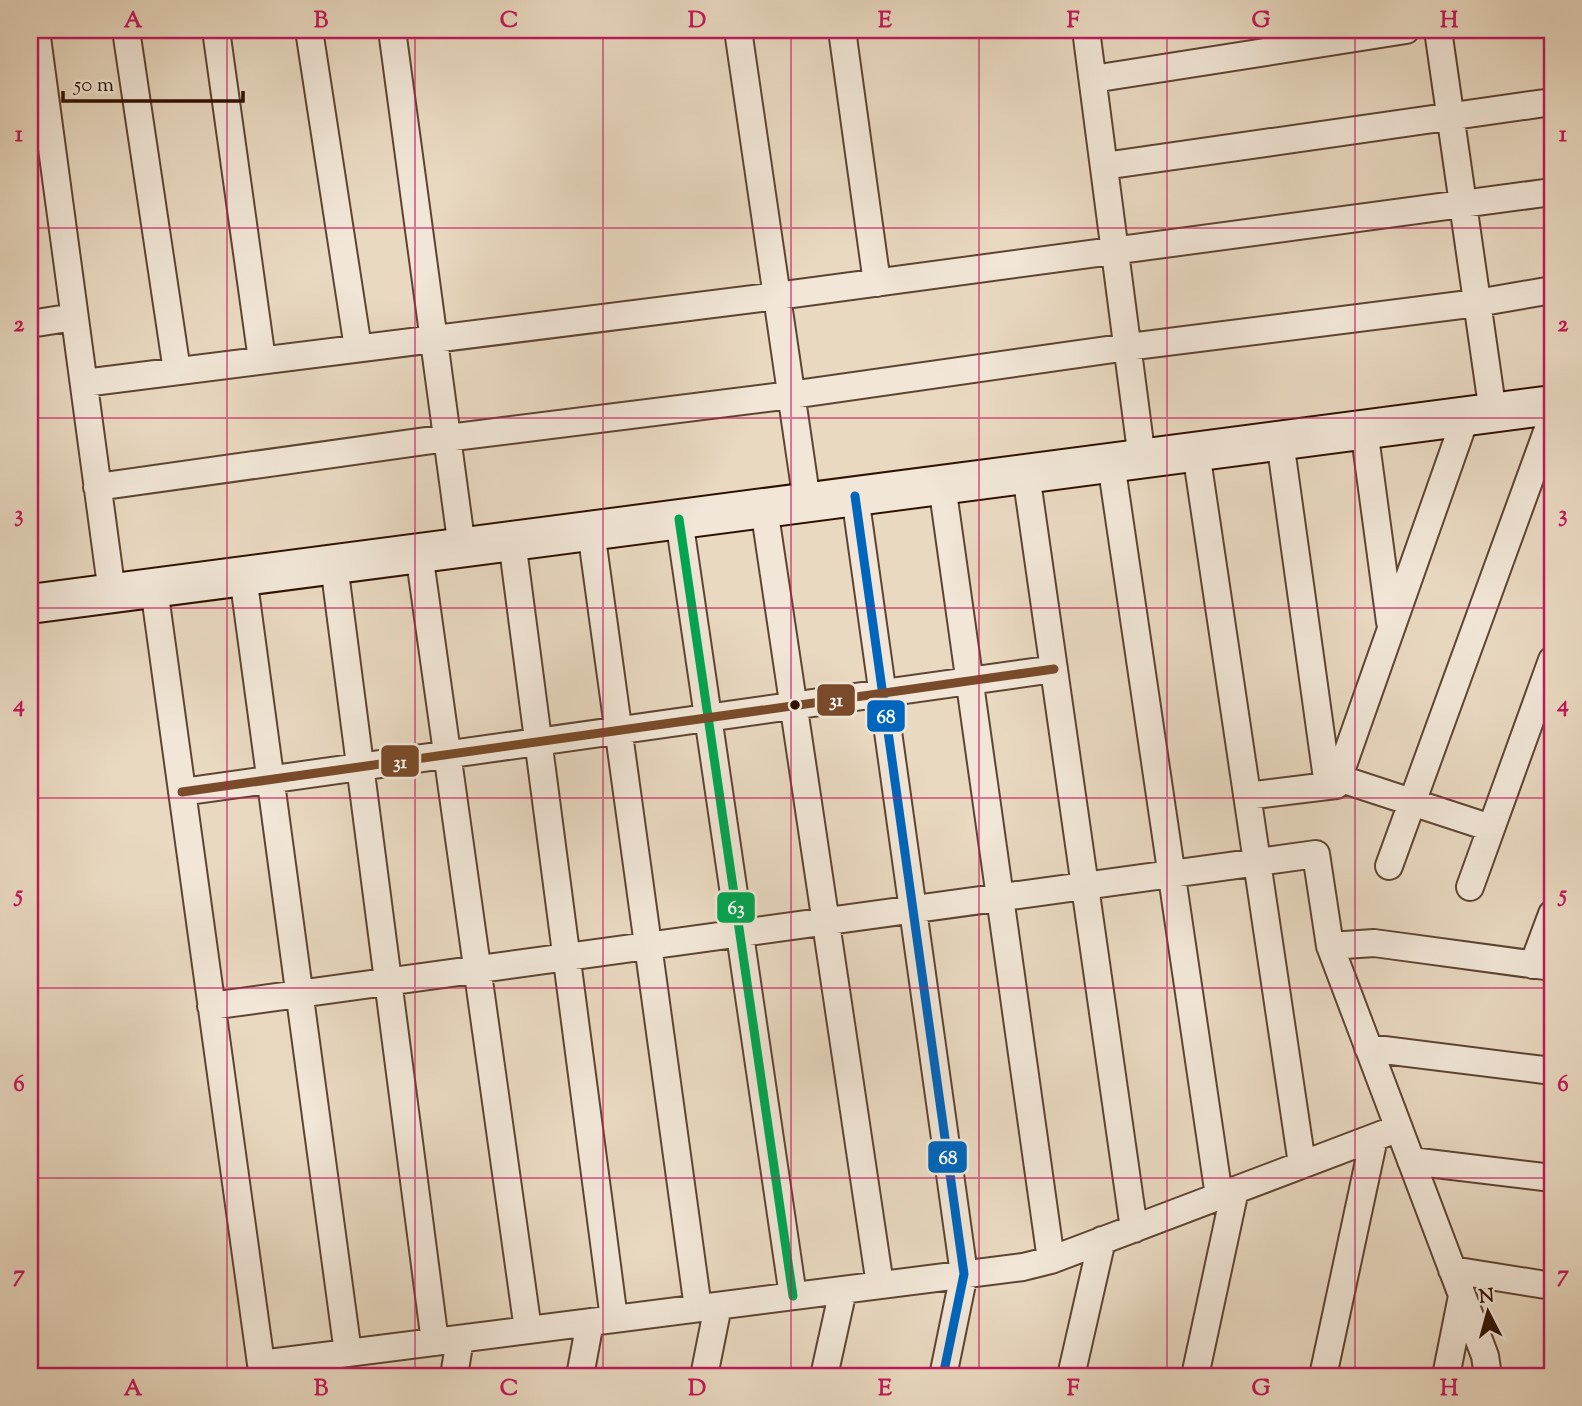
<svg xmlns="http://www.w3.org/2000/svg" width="1582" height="1406" font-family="'Sorts Mill Goudy',serif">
<rect width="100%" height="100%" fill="#e9d9c1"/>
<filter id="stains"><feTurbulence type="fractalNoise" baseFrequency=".00286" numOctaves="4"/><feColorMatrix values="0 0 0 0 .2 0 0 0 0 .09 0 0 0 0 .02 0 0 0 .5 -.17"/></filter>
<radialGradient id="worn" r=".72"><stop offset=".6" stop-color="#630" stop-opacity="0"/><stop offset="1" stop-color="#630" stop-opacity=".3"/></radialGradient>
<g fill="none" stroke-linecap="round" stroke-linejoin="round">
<!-- street casing -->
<g stroke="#5e4432" stroke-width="30">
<path id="street" d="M36,30L112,593
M126,30L177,371
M216,30L262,360
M309,30L358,348
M392,30L462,548
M738,30L807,502
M842,30L877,283
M1086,30L1142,459
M1438,30L1493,413
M1093,79L1406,30
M1104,166L1552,102
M30,324L74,317
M84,383L777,296L1552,192
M1364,429L1390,622
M1280,441L1328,786
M1196,452L1302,1164
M1111,463L1219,1196
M1026,474L1134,1229
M942,485L1051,1260
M97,487L447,438L791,395L1128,347L1477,303L1552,290
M855,496L964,1274L943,1376
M764,508L880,1285
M679,519L793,1296
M591,531L698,1308
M512,541L614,1319
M419,553L528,1330
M334,565L435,1342
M243,576L348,1353
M154,588L261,1364L1023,1267L1051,1260L1399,1128
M1338,778L1491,828
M182,792L1054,669
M1247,796L1336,785L1466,416
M1389,866L1552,418
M1470,887L1552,660
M1330,946L1374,943L1552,967
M1533,965L1552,914
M211,1006L1316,854L1330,946L1485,1356L1488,1376
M1368,1048L1552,1071
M1411,1161L1552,1178
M1452,1270L1552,1286
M454,1376L460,1339
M580,1376L590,1322
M704,1376L718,1306
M824,1376L843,1290
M1071,1376L1102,1240
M1195,1376L1235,1190
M1323,1376L1374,1138
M1446,1376L1462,1296"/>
</g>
<!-- secondary casing -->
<g stroke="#301202" stroke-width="42">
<path id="secondary" d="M30,604L1552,405"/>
</g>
<!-- street -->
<use href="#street" stroke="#f1e6d7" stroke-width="26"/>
<!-- secondary -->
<use href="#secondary" stroke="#f1e6d7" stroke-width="38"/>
<!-- bus-1 casing -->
<g stroke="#f1e6d7" stroke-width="14">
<path id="bus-1" d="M855,496L964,1274L943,1376"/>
</g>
<!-- bus-2 casing -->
<g stroke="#f1e6d7" stroke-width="14">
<path id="bus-2" d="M679,519L793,1296"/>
</g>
<!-- bus-3 casing -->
<g stroke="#f1e6d7" stroke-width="14">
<path id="bus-3" d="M182,792L1054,669"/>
</g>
<!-- bus-1 -->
<use href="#bus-1" stroke="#0065bd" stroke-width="9"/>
<!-- bus-2 -->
<use href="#bus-2" stroke="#00a651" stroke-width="9"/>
<!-- bus-3 -->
<use href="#bus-3" stroke="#7a4b2a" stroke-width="9"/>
</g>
<!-- grid -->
<path fill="none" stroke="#c2185b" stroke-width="2" stroke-opacity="0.55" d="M227,30V1376M415,30V1376M603,30V1376M791,30V1376M979,30V1376M1167,30V1376M1355,30V1376M30,228H1552M30,418H1552M30,608H1552M30,798H1552M30,988H1552M30,1178H1552"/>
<!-- markers -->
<circle fill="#301202" stroke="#f1e6d7" stroke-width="2.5" cx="795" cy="705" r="6"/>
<g stroke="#f1e6d7" stroke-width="2.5">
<rect x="816" y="683" width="40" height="34" rx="7" fill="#7a4b2a"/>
<rect x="866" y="699" width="40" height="34" rx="7" fill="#0065bd"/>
<rect x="380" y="744" width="40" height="34" rx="7" fill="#7a4b2a"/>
<rect x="716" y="891" width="40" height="33" rx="7" fill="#00a651"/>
<rect x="927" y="1140" width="41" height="34" rx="7" fill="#0065bd"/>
</g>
<g font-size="19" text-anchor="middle" font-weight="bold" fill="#fff">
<text x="836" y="706">31</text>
<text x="886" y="723">68</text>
<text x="400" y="768">31</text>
<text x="736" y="914">63</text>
<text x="948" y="1164">68</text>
</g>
<!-- margin -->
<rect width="1582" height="1406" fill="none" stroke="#e9d9c1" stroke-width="77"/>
<!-- north arrow -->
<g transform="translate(1488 1312) rotate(354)" stroke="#f1e6d7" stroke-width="5" paint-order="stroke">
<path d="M0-5L12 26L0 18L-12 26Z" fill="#301202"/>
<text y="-10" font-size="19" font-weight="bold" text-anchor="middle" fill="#301202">N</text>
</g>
<!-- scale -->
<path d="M63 91v10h180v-10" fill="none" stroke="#301202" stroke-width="3.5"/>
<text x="74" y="91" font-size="21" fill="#301202" stroke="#f1e6d7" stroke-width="5" paint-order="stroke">50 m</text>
<rect x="38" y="38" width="1506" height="1330" fill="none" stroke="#c2185b" stroke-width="2.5"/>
<g font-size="23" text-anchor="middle" font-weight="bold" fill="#c2185b">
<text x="133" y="27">A</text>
<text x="321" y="27">B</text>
<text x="509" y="27">C</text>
<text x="697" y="27">D</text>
<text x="885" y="27">E</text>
<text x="1073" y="27">F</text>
<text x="1261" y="27">G</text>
<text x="1449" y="27">H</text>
<text x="19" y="141">1</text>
<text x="1563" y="141">1</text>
<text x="19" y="331">2</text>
<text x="1563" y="331">2</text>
<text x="19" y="521">3</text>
<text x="1563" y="521">3</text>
<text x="19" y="711">4</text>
<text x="1563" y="711">4</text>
<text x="19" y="901">5</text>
<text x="1563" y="901">5</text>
<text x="19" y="1091">6</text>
<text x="1563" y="1091">6</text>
<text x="19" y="1281">7</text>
<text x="1563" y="1281">7</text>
<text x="133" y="1395">A</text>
<text x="321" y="1395">B</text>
<text x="509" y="1395">C</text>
<text x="697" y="1395">D</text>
<text x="885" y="1395">E</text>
<text x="1073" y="1395">F</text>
<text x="1261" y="1395">G</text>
<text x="1449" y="1395">H</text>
</g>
<rect width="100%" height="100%" filter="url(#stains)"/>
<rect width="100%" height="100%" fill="url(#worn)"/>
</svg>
